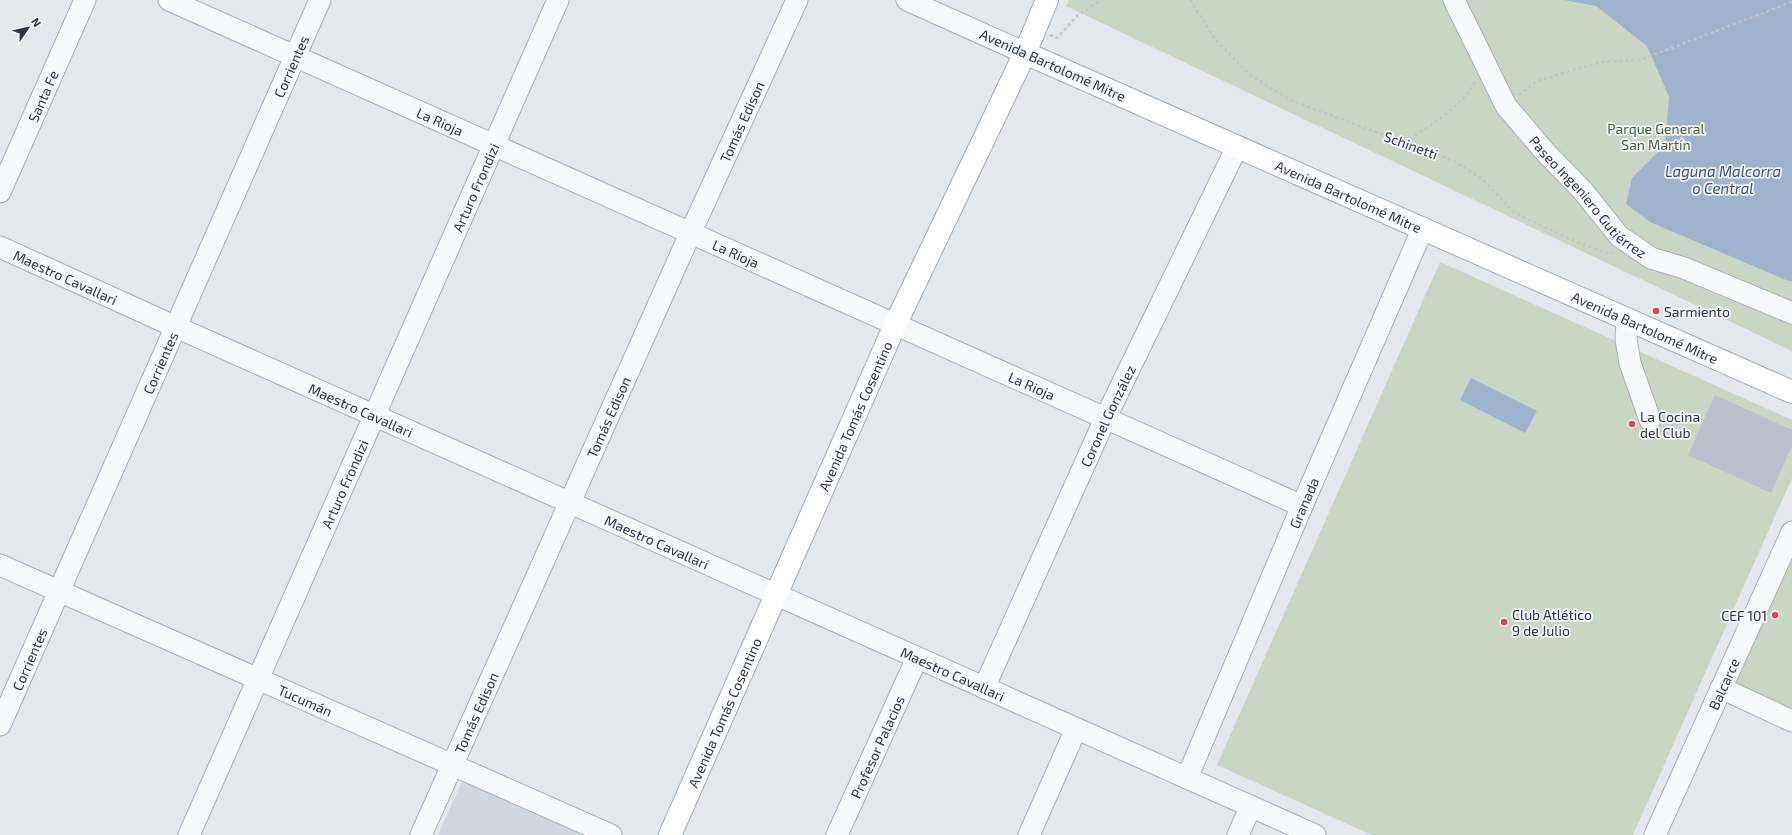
<svg xmlns="http://www.w3.org/2000/svg" width="1792" height="835" font-family="'Exo 2',sans-serif">
<rect width="100%" height="100%" fill="#e4e7ec"/>
<!-- built -->
<path fill="#d2d6de" d="M462,782L584,835H438Z"/>
<!-- green -->
<path fill="#c9d6c5" d="M1069,0H1792V351L1066,6Z
M1440,262L1792,420V478L1633,835H1372L1217,765Z
M1792,552V709L1725,678Z"/>
<!-- water -->
<path fill="#9fb4cc" d="M1564,0H1792V281L1786,280L1650,222L1626,204L1632,178L1665,145L1669,97L1647,46L1596,6Z
M1471,378L1537,411L1525,433L1460,400Z"/>
<!-- building -->
<path fill="#bbc0ca" d="M1715,395L1792,430V446L1771,493L1688,455Z"/>
<g fill="none" stroke-linecap="round" stroke-linejoin="round">
<!-- minor casing -->
<g stroke="#a9aeb7" stroke-width="23">
<g id="minor">
<path id="s1" d="M169,0L1302,506"/>
<path d="M907,0L1025,53"/>
<path id="s2" d="M1454,0L1506,106L1546,153L1583,191L1619,236L1651,258L1684,268L1792,313"/>
<path id="s3" d="M0,192L85,0"/>
<path id="s4" d="M0,247L176,327L1315,835"/>
<path d="M1627,320L1626,339L1630,363L1650,420"/>
<path id="s5" d="M0,565L611,835"/>
<path id="s6" d="M984,688L1105,419L1237,147"/>
<path d="M1721,688L1792,721"/>
<path id="s7" d="M0,725L320,0"/>
<path id="s8" d="M1187,778L1302,506L1423,228"/>
<path id="s9" d="M189,835L558,0"/>
<path id="s10" d="M421,835L690,234L797,0"/>
<path id="s11" d="M837,835L917,658"/>
<path d="M1029,835L1076,729"/>
<path d="M1238,835L1251,806"/>
<path id="s12" d="M1655,835L1792,532"/>
</g>
</g>
<!-- major casing -->
<g stroke="#a3abb8" stroke-width="24">
<g id="major">
<path id="s13" d="M1025,53L1792,392"/>
<path id="s14" d="M670,835L895,325L1025,53L1047,0"/>
</g>
</g>
<!-- path -->
<path stroke="#c2c5cb" stroke-width="2.5" stroke-dasharray="3 3" stroke-linecap="butt" d="M1190,0L1215,39L1249,74L1290,100L1454,161L1482,179L1515,213L1570,239L1604,252L1613,253
M1050,35L1057,38L1077,16L1101,0
M1519,95L1537,81L1601,62L1640,60L1792,2
M1405,142C1424,130 1467,103 1475,81"/>
<!-- minor -->
<use href="#minor" stroke="#f7f8fa" stroke-width="21"/>
<!-- major -->
<use href="#major" stroke="#fff" stroke-width="22"/>
</g>
<!-- markers -->
<g fill="#d1495b" stroke="#f4f6f9" stroke-width="1.5">
<circle cx="1656" cy="311" r="4"/>
<circle cx="1632" cy="424" r="4"/>
<circle cx="1775" cy="615" r="4"/>
<circle cx="1504" cy="622" r="4"/>
</g>
<g text-anchor="middle" dominant-baseline="central" stroke-width="3.5" stroke-linejoin="round" paint-order="stroke">
<!-- street labels -->
<g font-size="14" fill="#2b3445" stroke="#f4f6f9">
<text transform="translate(1053 65) rotate(24)">Avenida Bartolomé Mitre</text>
<text stroke="none"><textPath href="#s7" startOffset="720">Corrientes</textPath></text>
<text stroke="none"><textPath href="#s3" startOffset="105">Santa Fe</textPath></text>
<text stroke="none"><textPath href="#s1" startOffset="297">La Rioja</textPath></text>
<text stroke="none"><textPath href="#s10" startOffset="782">Tomás Edison</textPath></text>
<text transform="translate(1411 145) rotate(20)">Schinetti</text>
<text stroke="none"><textPath href="#s9" startOffset="708">Arturo Frondizi</textPath></text>
<text stroke="none"><textPath href="#s2" startOffset="241">Paseo Ingeniero Gutiérrez</textPath></text>
<text stroke="none"><textPath href="#s13" startOffset="354">Avenida Bartolomé Mitre</textPath></text>
<text stroke="none"><textPath href="#s1" startOffset="621">La Rioja</textPath></text>
<text stroke="none"><textPath href="#s4" startOffset="72">Maestro Cavallari</textPath></text>
<text stroke="none"><textPath href="#s13" startOffset="678">Avenida Bartolomé Mitre</textPath></text>
<text stroke="none"><textPath href="#s7" startOffset="396">Corrientes</textPath></text>
<text stroke="none"><textPath href="#s1" startOffset="945">La Rioja</textPath></text>
<text stroke="none"><textPath href="#s4" startOffset="396">Maestro Cavallari</textPath></text>
<text stroke="none"><textPath href="#s14" startOffset="458">Avenida Tomás Cosentino</textPath></text>
<text stroke="none"><textPath href="#s6" startOffset="299">Coronel González</textPath></text>
<text stroke="none"><textPath href="#s10" startOffset="458">Tomás Edison</textPath></text>
<text stroke="none"><textPath href="#s9" startOffset="384">Arturo Frondizi</textPath></text>
<text stroke="none"><textPath href="#s8" startOffset="299">Granada</textPath></text>
<text stroke="none"><textPath href="#s4" startOffset="720">Maestro Cavallari</textPath></text>
<text stroke="none"><textPath href="#s7" startOffset="72">Corrientes</textPath></text>
<text stroke="none"><textPath href="#s4" startOffset="1044">Maestro Cavallari</textPath></text>
<text stroke="none"><textPath href="#s12" startOffset="166">Balcarce</textPath></text>
<text stroke="none"><textPath href="#s5" startOffset="334">Tucumán</textPath></text>
<text stroke="none"><textPath href="#s14" startOffset="134">Avenida Tomás Cosentino</textPath></text>
<text stroke="none"><textPath href="#s10" startOffset="134">Tomás Edison</textPath></text>
<text stroke="none"><textPath href="#s11" startOffset="97">Profesor Palacios</textPath></text>
</g>
<!-- park labels -->
<g font-size="14" fill="#3f6138" stroke="#f4f6f9">
<text x="1656" y="128">Parque General<tspan x="1656" dy="16">San Martín</tspan></text>
</g>
<!-- poi labels -->
<g font-size="14" fill="#2b3445" stroke="#f4f6f9" text-anchor="start">
<text x="1664" y="311">Sarmiento</text>
<text x="1640" y="416">La Cocina<tspan x="1640" dy="16">del Club</tspan></text>
<text x="1512" y="614">Club Atlético<tspan x="1512" dy="16">9 de Julio</tspan></text>
<text x="1767" y="615" text-anchor="end">CEF 101</text>
</g>
<!-- water labels -->
<g font-size="15" font-style="italic" fill="#34527a" stroke="#f4f6f9">
<text x="1723" y="171">Laguna Malcorra<tspan x="1723" dy="17">o Central</tspan></text>
</g>
</g>
<!-- north arrow -->
<g transform="translate(28 28) rotate(56)" stroke="#f4f6f9" stroke-width="3" paint-order="stroke">
<path d="M0-3L7 15L0 10L-7 15Z" fill="#2b3445"/>
<text y="-6" font-size="11" font-weight="bold" text-anchor="middle" fill="#2b3445">N</text>
</g>
</svg>
